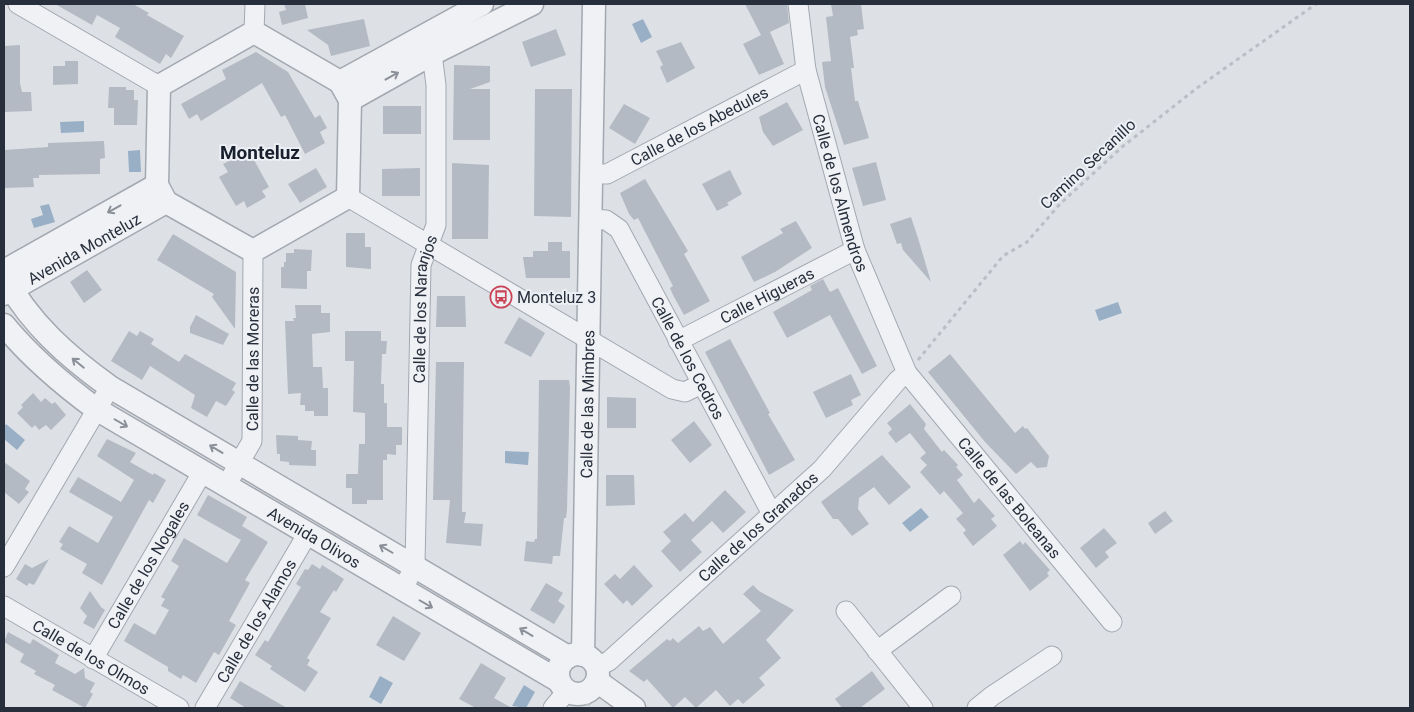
<svg xmlns="http://www.w3.org/2000/svg" width="1414" height="712" font-family="Roboto,sans-serif">
<rect width="100%" height="100%" fill="#dde1e6"/>
<!-- water -->
<path fill="#98afc6" d="M643,19L652,37L641,43L632,24Z
M84,121V132L61,133L60,122Z
M140,150L141,172H129L128,151Z
M49,204L55,222L34,228L31,219L43,215L40,206Z
M1118,302L1122,313L1099,321L1095,310Z
M6,424L25,440L17,450L4,439V428Z
M505,451L529,452L528,465L505,463Z
M921,508L929,517L910,532L902,523Z
M380,676L393,683L381,704L369,697Z
M524,685L535,692L526,708L512,706Z"/>
<!-- building -->
<path fill="#b4bac3" d="M55,4H133L149,13L147,15L184,36L171,58L166,54L160,64L115,37L120,28L97,15L92,25Z
M284,4H305L308,18L282,25L279,12L286,10Z
M745,4H787L789,23L770,32L784,64L759,75L743,44L761,35Z
M831,4H861L864,29L857,30L858,35L850,37L854,68H851L855,101H858L869,138L844,145L825,87L822,62L831,61L826,17L833,16Z
M364,19L370,46L331,56L328,45L307,30Z
M556,29L566,55L531,67L522,42Z
M681,42L695,68L667,83L660,67L663,65L656,51Z
M20,45V83L22,92H31L32,111L4,112V46Z
M256,52L288,72L315,118L320,115L327,128L320,132L325,143L305,154L285,115L281,117L262,83L201,121L197,114L189,119L181,104L226,79L222,70Z
M65,61H78V84L53,85V66H65Z
M454,65L490,66V82L470,89H490V140H453Z
M109,87H126V90H134V100H138L137,125H114V108H108Z
M535,89H572L571,217L534,216Z
M787,102L803,130L773,146L763,132L759,117Z
M624,104L650,118L635,144L609,128Z
M383,106H421V134H383Z
M104,141L105,158L100,159V174L39,175V178H33L34,187L4,188V150L48,147V143Z
M249,151L269,187L262,191L266,197L247,208L244,201L236,206L219,177L228,172L223,164Z
M876,162L886,200L863,206L852,168Z
M452,163L489,165L488,239H452Z
M316,168L327,187L300,203L288,184Z
M420,168V196H382V169Z
M730,170L742,194L727,203L729,205L717,211L702,184Z
M645,179L688,251L684,254L710,301L684,315L673,295L670,288L673,286L638,218L634,220L629,214L620,193Z
M911,217L918,238L931,282L903,250L901,243L897,244L890,224Z
M796,221L812,248L775,272L754,282L741,257L783,233L780,229Z
M346,233H365V247H371V269L346,267Z
M173,234L236,272L235,329L212,297L214,294L157,260Z
M548,242H562V251H570V278H526L523,257H533V251H548Z
M294,249L312,250L311,271H307V289L281,288V267H284V262H286V253H294Z
M87,270L102,290L84,303L70,282Z
M823,279L830,292L838,288L877,366L862,374L830,315L787,338L773,312L812,290L810,286Z
M437,296H465L466,327H436Z
M295,305H321V313H330V332L312,334L313,367H322L323,388H328V416H314V411H305V405H300L301,393L288,394L285,321H294L293,318H296Z
M196,315L229,334L223,345L190,333V327Z
M519,317L545,333L531,357L504,343Z
M129,331L137,336L140,331L154,339L151,344L179,362L185,354L236,383L232,390L235,392L226,406L216,401L207,417L191,408L195,395L150,366L142,380L111,361Z
M345,331H381V341H387L386,354H382L381,384H384V403H387V427H402V445H396V455L387,454V460H383V500H367V504H352V488H346V474H358L359,444H365V413L353,412L354,361H345Z
M730,339L770,413L768,414L795,460L769,475L705,352Z
M950,354L1015,433L1023,426L1025,429L1027,428L1049,456L1047,467L1037,468L1031,462L1016,474L985,442L928,372Z
M436,362H464L462,512H466L464,523L483,524L481,546L446,543L450,500H433Z
M851,374L861,395L851,400L853,405L826,418L813,392Z
M539,380H569L570,388L567,510L566,518H564L560,556H553L552,564L524,561L526,541L534,542L535,539H537Z
M33,393L41,402L45,398L52,404L55,402L66,415L51,430L46,425L39,430L35,425L32,428L17,413L23,407L21,405Z
M607,397L636,398V428H607Z
M910,404L926,424L924,429L942,452L944,450L958,465L956,467L963,475L957,480L974,503L979,498L995,516L991,519L997,526L973,546L963,533L966,530L956,519L963,513L944,491L940,495L920,472L927,465L920,458L926,453L910,433L896,443L888,433L892,429L887,423Z
M694,421L712,445L690,463L671,440Z
M276,435L298,436V440L312,441L311,450H316V466L289,465V462L280,461V454H277Z
M107,439L136,453L130,462L153,475L154,473L166,480L153,503L149,500L102,585L82,573L87,564L60,549L63,544L59,542L69,526L98,543L113,517L69,492L78,477L121,502L134,480L97,456Z
M882,455L911,487L889,505L874,487L859,498L858,509L869,524L852,536L838,519H833L821,502Z
M4,462L30,481L25,489L29,492L19,504L4,492Z
M606,475H634L635,505L606,506Z
M725,490L746,512L723,533L712,521L691,540L702,552L680,572L661,551L671,541L663,532L685,513L693,522Z
M208,495L247,517L242,526L268,542L245,580L250,583L229,621L236,625L219,655L214,652L196,683L183,675L181,679L168,671V667L124,641L134,623L155,635L169,610L161,606L165,599L161,597L179,566L171,561L184,538L227,563L241,540L197,515Z
M1165,511L1173,521L1155,534L1148,523Z
M1104,528L1117,543L1105,552L1109,557L1096,568L1080,548Z
M1020,541L1023,545L1025,542L1050,570L1047,573L1049,576L1030,591L1003,555Z
M49,559L34,585L29,583L27,586L16,579L25,564L32,568Z
M312,564L320,569L322,565L344,579L336,592L334,590L320,612L331,618L307,658L310,660L307,665L318,672L305,692L270,669L272,666L255,655L265,640L268,642L301,587L296,584L305,569L308,570Z
M634,565L653,586L632,606L627,600L623,604L604,584L615,574L620,579Z
M546,583L563,593L558,601L565,606L554,624L530,610Z
M753,585L759,591L794,610L766,640L781,658L759,678L765,685L743,704L738,699L730,706L716,690L696,708L685,697L673,708L647,679L644,682L629,671L667,639L670,641L673,638L678,643L699,626L703,631L710,627L723,644L761,611L743,594Z
M90,591L101,607L105,610L94,629L83,623L87,616L80,608Z
M393,616L421,633L404,661L376,645Z
M8,632L30,644L33,639L59,655L55,663L75,674L84,668L85,678L95,683L90,692L93,694L85,708L52,690L55,685L34,674L36,671L20,662L24,654L4,642Z
M481,663L506,678L494,698L512,708H476L459,699Z
M872,671L885,689L860,708H842L835,699Z
M240,681L287,708H246L230,698Z"/>
<g fill="none" stroke-linecap="round" stroke-linejoin="round">
<!-- minor casing -->
<g stroke="#a3a8b0" stroke-width="21">
<g id="minor">
<path d="M18,4L159,86"/>
<path id="s1" d="M798,4L806,70L855,250L907,373L1112,622"/>
<path d="M254,32L255,4"/>
<path id="s2" d="M590,174H607L806,70"/>
<path d="M348,197L672,389L685,392L701,384"/>
<path id="s3" d="M590,219L606,220L619,229L772,514"/>
<path id="s4" d="M678,341L855,250"/>
<path id="s5" d="M226,486L252,441L253,251"/>
<path d="M4,567L110,387"/>
<path id="s6" d="M402,590L415,566L421,265L436,225V85L432,54L426,42"/>
<path id="s7" d="M4,606L179,708"/>
<path d="M846,611L923,708"/>
<path d="M877,651L951,596"/>
<path id="s8" d="M93,659L203,471"/>
<path id="s9" d="M597,667L609,661L822,469L898,380L907,373"/>
<path id="s10" d="M205,708L308,533"/>
<path d="M553,708L567,691"/>
<path d="M977,708L992,696L1052,656"/>
</g>
</g>
<!-- tertiary casing -->
<g stroke="#a3a8b0" stroke-width="25">
<g id="tertiary">
<path d="M254,32L340,82L350,100L348,197L253,251L166,202L157,185L159,86Z"/>
<path d="M340,82L482,4"/>
<path d="M350,100L432,54L532,4"/>
<path d="M4,271L157,185"/>
<path d="M4,275C28,322 68,357 110,387L568,657"/>
<path id="s11" d="M4,294L166,202"/>
<path id="s12" d="M4,325C31,358 62,384 96,409L559,681"/>
<circle cx="578" cy="674" r="20"/>
<path id="s13" d="M583,655L594,4"/>
<path d="M597,681L634,708"/>
</g>
</g>
<!-- path -->
<path stroke="#bbbfc5" stroke-width="3" stroke-dasharray="4 4" stroke-linecap="butt" d="M918,360L1003,256L1027,242L1060,204L1122,147L1197,88L1316,4
M579,702H585L594,708"/>
<!-- minor -->
<use href="#minor" stroke="#eff1f5" stroke-width="19"/>
<!-- tertiary -->
<use href="#tertiary" stroke="#eff1f5" stroke-width="22"/>
</g>
<!-- one-way arrows -->
<defs><path id="oneway-shaft" d="M-6 0H5M1.5-3L5.5 0L1.5 3" fill="none" stroke-width="1.6" stroke-linecap="round" stroke-linejoin="round" transform="scale(1.25)"/></defs>
<g stroke="#8b9098">
<use href="#oneway-shaft" transform="translate(392 76) rotate(-29)"/>
<use href="#oneway-shaft" transform="translate(114 209) rotate(151)"/>
<use href="#oneway-shaft" transform="translate(78 363) rotate(-141)"/>
<use href="#oneway-shaft" transform="translate(121 423) rotate(30)"/>
<use href="#oneway-shaft" transform="translate(216 449) rotate(-149)"/>
<use href="#oneway-shaft" transform="translate(386 549) rotate(-150)"/>
<use href="#oneway-shaft" transform="translate(426 604) rotate(30)"/>
<use href="#oneway-shaft" transform="translate(526 632) rotate(-149)"/>
</g>
<!-- icons -->
<defs>
<g id="bus-ring" transform="scale(1.125)"><circle r="9.5" fill="#eceff4" stroke="#ca4458" stroke-width="1.5"/><path d="M-5-6H5V4H4V6H2V4H-2V6H-4V4H-5ZM-3.5-4V0h7V-4ZM-3.5 1.2v1.5H-2V1.2ZM2 1.2v1.5H3.5V1.2Z" fill="#ca4458"/></g>
</defs>
<g fill-rule="evenodd">
<use href="#bus-ring" x="501" y="297"/>
</g>
<g text-anchor="middle" dominant-baseline="central" stroke-width="4" stroke-linejoin="round" paint-order="stroke">
<!-- street labels -->
<g font-size="16" fill="#272f3c" stroke="#eceff4">
<text stroke="none"><textPath href="#s2" startOffset="121">Calle de los Abedules</textPath></text>
<text transform="translate(1088 164) rotate(-43)">Camino Secanillo</text>
<text stroke="none"><textPath href="#s1" startOffset="194">Calle de los Almendros</textPath></text>
<text stroke="none"><textPath href="#s11" startOffset="92">Avenida Monteluz</textPath></text>
<text stroke="none"><textPath href="#s4" startOffset="100">Calle Higueras</textPath></text>
<text stroke="none"><textPath href="#s6" startOffset="285">Calle de los Naranjos</textPath></text>
<text stroke="none"><textPath href="#s3" startOffset="178">Calle de los Cedros</textPath></text>
<text stroke="none"><textPath href="#s5" startOffset="134">Calle de las Moreras</textPath></text>
<text stroke="none"><textPath href="#s13" startOffset="251">Calle de las Mimbres</textPath></text>
<text stroke="none"><textPath href="#s1" startOffset="548">Calle de las Boleanas</textPath></text>
<text stroke="none"><textPath href="#s9" startOffset="214">Calle de los Granados</textPath></text>
<text stroke="none"><textPath href="#s12" startOffset="378">Avenida Olivos</textPath></text>
<text stroke="none"><textPath href="#s8" startOffset="109">Calle de los Nogales</textPath></text>
<text stroke="none"><textPath href="#s10" startOffset="101">Calle de los Alamos</textPath></text>
<text stroke="none"><textPath href="#s7" startOffset="101">Calle de los Olmos</textPath></text>
</g>
<!-- poi labels -->
<g font-size="16" fill="#272f3c" stroke="#eceff4" text-anchor="start">
<text x="517" y="297">Monteluz 3</text>
</g>
<!-- quarter labels -->
<g font-size="19" font-weight="bold" fill="#19202d" stroke="#eceff4">
<text x="260" y="152">Monteluz</text>
</g>
</g>
<!-- border -->
<rect width="1414" height="712" fill="none" stroke="#272f3c" stroke-width="10"/>
</svg>
